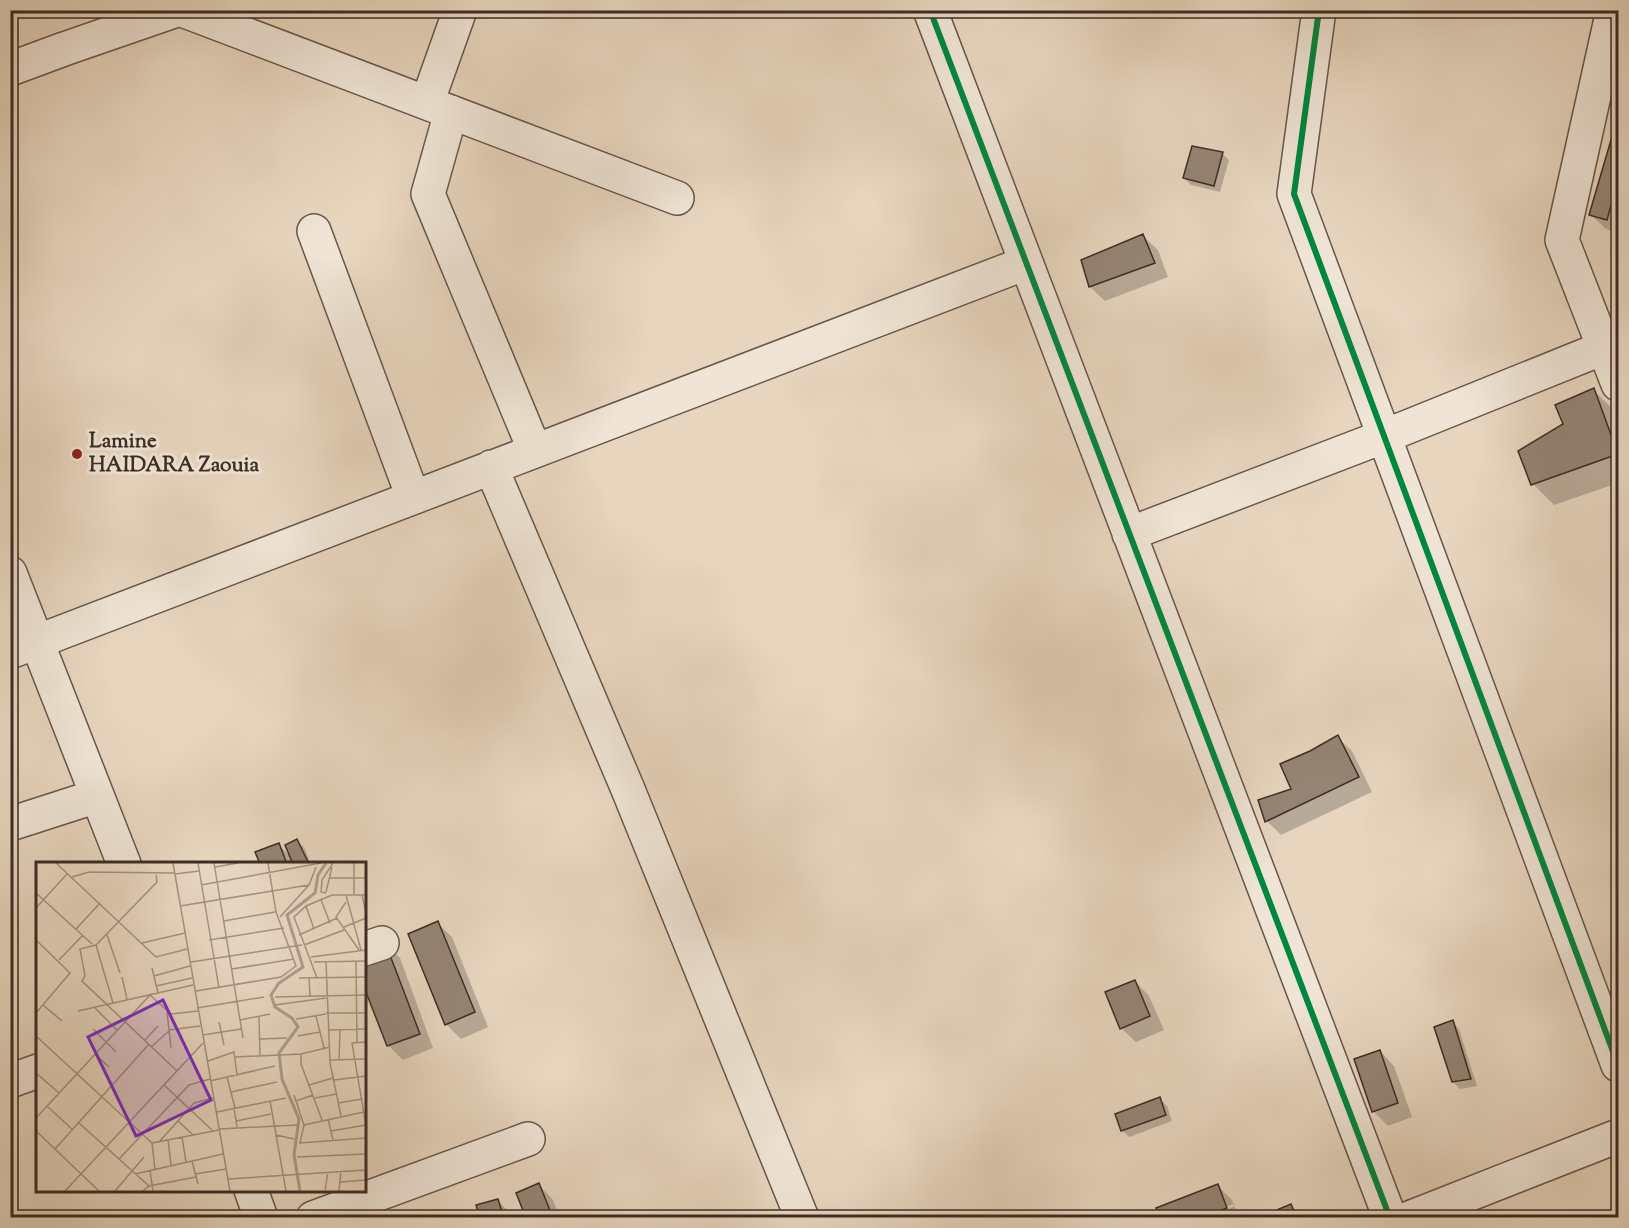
<svg xmlns="http://www.w3.org/2000/svg" width="1629" height="1228" font-family="'Sorts Mill Goudy',serif">
<rect width="100%" height="100%" fill="#e7d5be"/>
<filter id="stains"><feTurbulence type="fractalNoise" baseFrequency=".00333" numOctaves="4"/><feColorMatrix values="0 0 0 0 .2 0 0 0 0 .09 0 0 0 0 .02 0 0 0 .5 -.17"/></filter>
<radialGradient id="worn" r=".72"><stop offset=".6" stop-color="#630" stop-opacity="0"/><stop offset="1" stop-color="#630" stop-opacity=".3"/></radialGradient>
<!-- shadow -->
<path fill="#0003" d="M1618,120V233L1606,229L1591,215Z
M1222,153L1229,160L1220,192L1191,185L1184,178Z
M1143,236L1158,250L1168,277L1105,301L1090,287L1083,261Z
M1593,390L1615,411L1618,421V483L1554,505L1533,484L1565,425Z
M1337,737L1352,751L1372,792L1281,835L1267,821L1293,790L1311,752Z
M297,841L304,847L311,864H261L278,844L292,858Z
M437,923L452,937L488,1027L461,1039L446,1024Z
M385,944L400,958L433,1048L403,1060L389,1046L364,982Z
M1135,981L1149,996L1164,1030L1136,1042L1121,1028Z
M1452,1022L1459,1029L1477,1086L1460,1089L1453,1082Z
M1380,1051L1394,1066L1412,1117L1388,1126L1373,1111Z
M1160,1099L1167,1106L1172,1121L1129,1137L1122,1130Z
M539,1185L553,1200L560,1218H527Z
M1218,1186L1232,1200L1239,1218H1206L1235,1206L1234,1204L1198,1218Z
M497,1200L512,1215L513,1218H481Z
M1291,1206L1298,1212L1300,1218H1262Z"/>
<!-- building -->
<path fill="#958474" stroke="#3c2d24" stroke-width="1.5" d="M1618,116V179L1607,220L1589,215Z
M1192,146L1223,152L1214,186L1183,178Z
M1143,234L1155,263L1089,287L1081,260Z
M1594,388L1618,454L1531,485L1518,451L1563,424L1555,405Z
M1338,735L1359,777L1265,822L1258,800L1291,789L1280,764L1310,751Z
M297,839L309,864H293L285,845Z
M279,843L287,864H260L255,852Z
M438,921L475,1012L445,1025L408,934Z
M385,942L420,1034L387,1046L364,987V950Z
M1135,980L1150,1016L1120,1029L1105,992Z
M1453,1020L1471,1079L1452,1082L1434,1027Z
M1380,1050L1398,1103L1372,1112L1354,1059Z
M1160,1097L1166,1115L1121,1131L1115,1114Z
M539,1183L553,1218H526L516,1193Z
M1218,1184L1227,1208L1202,1218H1160L1156,1208Z
M498,1199L504,1218H480L476,1205Z
M1291,1204L1297,1218H1258Z"/>
<g fill="none" stroke-linecap="round" stroke-linejoin="round">
<!-- minor casing -->
<g stroke="#67574a" stroke-width="36">
<path id="minor" d="M182,10L677,198
M930,10L1390,1218
M1319,10L1294,194L1618,1065
M1613,10L1562,240L1618,384
M10,69L64,49L177,10
M427,103L460,10
M451,112L428,194L535,451
M314,231L413,497
M491,467L627,787L802,1218
M1129,534L1385,436L1618,342
M10,573L124,864
M10,652L1026,263
M10,824L97,796
M364,949L382,943
M10,1081L38,1071
M251,1190L261,1218
M313,1218L528,1139
M1409,1218L1618,1136"/>
</g>
<!-- minor -->
<use href="#minor" stroke="#efe4d5" stroke-width="33"/>
<!-- cycleway casing -->
<g stroke="#efe4d5" stroke-width="10">
<path id="cycleway" d="M930,10L1390,1218
M1319,10L1294,194L1618,1065"/>
</g>
<!-- cycleway -->
<use href="#cycleway" stroke="#00873e" stroke-width="6"/>
</g>
<!-- markers -->
<circle fill="#8f2418" stroke="#efe4d5" stroke-width="2" cx="77" cy="454" r="6"/>
<g text-anchor="middle" dominant-baseline="central" stroke-width="6" stroke-linejoin="round" paint-order="stroke">
<!-- poi labels -->
<g font-size="21" font-weight="bold" fill="#3c2d24" stroke="#efe4d5" text-anchor="start">
<text x="89" y="442">Lamine<tspan x="89" dy="24">HAIDARA Zaouia</tspan></text>
</g>
</g>
<!-- overview -->
<g transform="translate(36 862)">
<rect width="330" height="330" fill="#e7d5be"/>
<path fill="none" stroke="#ad9c8a" stroke-width="3" d="M264,329L258,293L263,257L246,217L243,191L262,165L256,156L239,145L235,133L243,121L267,105L251,53L279,31L282,13L290,1"/>
<path fill="none" stroke="#a39280" stroke-width="1.5" d="M20,1L120,95L151,87M137,1L194,329M162,1L183,126M178,1L207,176M318,1V32M179,5L202,1M139,12L163,9M36,15L53,10L138,11M294,16H330M165,23L285,1M290,30L296,5M0,31L56,82M290,31L285,30L286,18L297,1M310,33L325,88M326,33L330,51M285,38L294,61M310,40L300,55L323,88M144,44L273,23M270,44L278,67M0,46L31,12M244,55L273,23L280,5M188,59L239,50M308,65L330,56M40,67L64,41M71,73L84,111M263,73L301,56M0,78L34,111L0,151M173,78L248,66M106,81L149,71M60,83L44,87L49,114L46,119L141,209M60,83L121,20L120,13M60,83L77,141M268,83L308,68M275,95L330,88M23,98L47,73M290,99L294,201L305,254M320,99L321,181M155,100L266,83M278,100L330,99M116,106L122,131M196,107L258,97M118,114L154,104M86,115L91,137M263,116L330,115M273,116L274,134M281,116L258,55L270,44L296,33H330M120,124L156,116M160,129L245,115L260,104L240,50L232,1M239,135L330,133M7,143L26,159M239,143L290,136M59,146L81,168M161,146L228,135M42,149L157,123M131,150L135,186M290,151H330M280,154L288,186M223,155L224,193M260,157L290,152M204,158L234,152M183,160L188,183M57,167L80,190M133,168L164,164M293,168L330,167M167,173L205,167M0,174L116,281L119,308M262,174L284,170M224,177L251,176M109,178L122,164M330,180L316,181L330,264M115,185L133,169M59,192L73,205M265,192V202L286,258M199,195L265,192L294,185M294,198L330,197M303,198L304,168M172,199L198,190L201,213M0,211L23,231M191,215L199,246M298,218L330,214M174,219L239,204M128,223L177,269M273,223L297,216M195,230L241,220M258,233L268,263L264,281L330,276M279,236L301,232M234,239L250,329M260,239L277,233M302,241L326,237M11,244L37,268M198,246L201,265M181,250L250,236M0,256L114,133L135,152L162,149M292,257L297,278M142,259L157,273M200,259L235,252M43,261L113,324M268,263L328,250M183,267L261,263M0,269L63,329M295,269L330,263M240,273L258,277M146,275L150,300M132,278L135,303M123,280L158,241L177,236M116,281L183,268M19,287L113,182M261,295L330,292M83,297L153,223L174,217M156,299L162,322M114,309L117,329M99,312L187,292M159,312L190,307M192,317L330,308M304,320L330,318M289,328L292,310M29,329L167,181M79,329L108,295M107,329L113,324L160,315M303,329L305,309"/>
<path fill="#7b2cbf" fill-opacity="0.15" stroke="#7b2cbf" stroke-width="3" d="M127,138L175,238L100,274L52,175Z"/>
<rect width="330" height="330" fill="none" stroke="#3c2d24" stroke-width="3"/>
</g>
<!-- margin -->
<rect width="1629" height="1228" fill="none" stroke="#e7d5be" stroke-width="36"/>
<rect x="12" y="12" width="1605" height="1204" fill="none" stroke="#3c2d24" stroke-width="3"/>
<rect x="18" y="18" width="1593" height="1192" fill="none" stroke="#3c2d24" stroke-width="1.5"/>
<rect width="100%" height="100%" filter="url(#stains)"/>
<rect width="100%" height="100%" fill="url(#worn)"/>
</svg>
